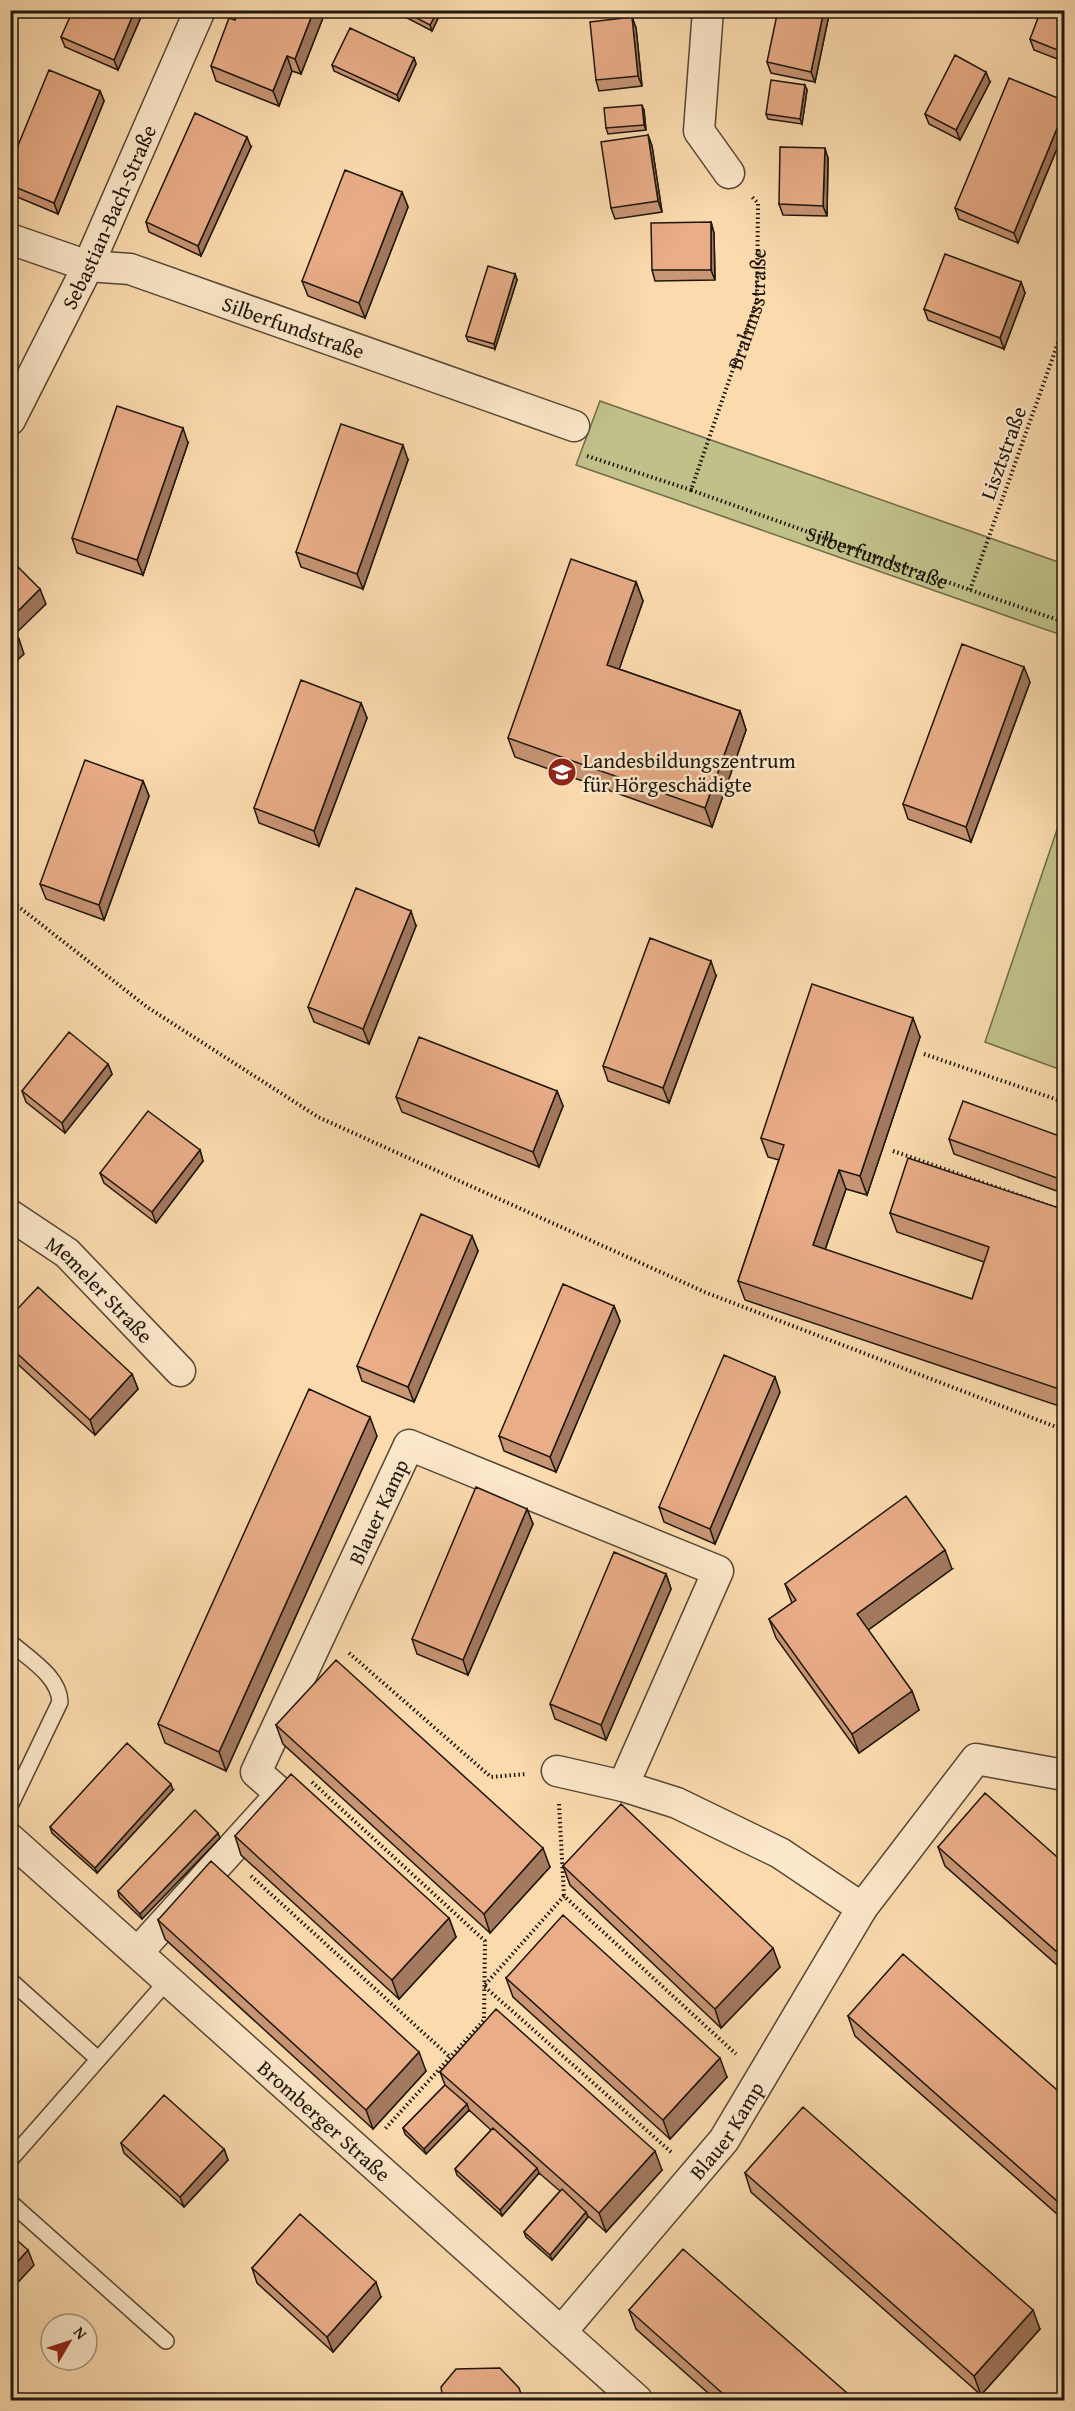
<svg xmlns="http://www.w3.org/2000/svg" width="1075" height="2411" font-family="'Gentium Book Plus',serif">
<rect width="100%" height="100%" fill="#fbdbae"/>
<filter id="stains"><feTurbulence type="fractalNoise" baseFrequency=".00333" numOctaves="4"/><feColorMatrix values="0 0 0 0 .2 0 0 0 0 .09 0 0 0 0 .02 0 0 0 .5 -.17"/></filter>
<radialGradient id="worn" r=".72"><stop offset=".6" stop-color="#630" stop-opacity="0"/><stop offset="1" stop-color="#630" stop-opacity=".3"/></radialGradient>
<!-- green -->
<path fill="#c0c089" stroke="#6f6b4b" stroke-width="1.5" d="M600,401L1064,564V636L576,465Z
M1064,809V1071L985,1042Z"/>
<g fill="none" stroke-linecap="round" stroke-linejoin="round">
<!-- lane casing -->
<g stroke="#554735" stroke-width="18">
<path id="lane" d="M10,1642C29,1659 59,1676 60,1702L10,1806
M10,1980L98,2059
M10,2160L168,1980
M10,2202L166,2341"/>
</g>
<!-- street casing -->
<g stroke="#554735" stroke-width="33">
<g id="street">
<path d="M708,10L699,131L729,173"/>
<path id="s3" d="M10,239L88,266L130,269L574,426"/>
<path id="s4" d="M10,420L88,266L200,10"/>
<path id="s5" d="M10,1215L67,1253L180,1371"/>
<path d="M557,1771L623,1786L677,1803L780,1853L862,1908"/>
<path id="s6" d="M10,1839L637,2400"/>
<path id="s7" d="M138,1952L281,1794L256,1772L409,1445L718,1571L623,1786"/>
<path id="s8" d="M561,2332L724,2140L862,1908L976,1759L1064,1775"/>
</g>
</g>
<!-- path -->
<g stroke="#1e160d" stroke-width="4" stroke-dasharray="1.5 3" stroke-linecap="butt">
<path id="s1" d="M587,456L691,490L757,300L758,203L752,197"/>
<path id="s2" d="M691,490L970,590L1064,622"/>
<path d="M970,590L1064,326"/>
<path d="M10,900L147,1007L318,1117L707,1293L1064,1430"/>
<path d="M924,1054L1064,1102"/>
<path d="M893,1151L1064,1211"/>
<path d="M349,1653L491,1777L526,1774"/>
<path d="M312,1782L485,1941L484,2020L385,2129"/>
<path d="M559,1804L564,1896"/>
<path d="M251,1876L450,2057"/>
<path d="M671,2152L484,1986L564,1896L736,2054"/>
</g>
<!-- lane -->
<use href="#lane" stroke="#fce8ca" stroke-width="15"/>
<!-- street -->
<use href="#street" stroke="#fce8ca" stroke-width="30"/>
</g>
<!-- wall -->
<path fill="#c89575" stroke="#1e160d" stroke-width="1.5" d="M144,10L118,70L65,47L61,37Z
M326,10L301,74L292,71L279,106L216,81L211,66L235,20Z
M392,10H442L432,31Z
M595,10H618L597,15Z
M830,10L815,82L771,73L767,62Z
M1065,10V62L1034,50L1030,39Z
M632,17L636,28L642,86L599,91L596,80Z
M414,58L416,64L399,101L334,71L332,65Z
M990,82L960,140L929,124L925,114Z
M807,90L802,124L768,119L766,114Z
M100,91L104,101L58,214L10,194V165Z
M1065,101V129L1018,243L959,219L955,208Z
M644,110L646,130L608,134L606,128Z
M648,135L652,146L662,212L615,219L611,208Z
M251,147L201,256L149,232L146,222Z
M828,158L827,216L783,215L779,204Z
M402,192L408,207L365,318L308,296L302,281Z
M711,222L714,233L715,280L655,281L652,270Z
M515,274L517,280L495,349L468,341L466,336Z
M1021,282L1025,293L1004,349L928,320L924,309Z
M188,443L143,575L77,553L72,538Z
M408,460L363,589L301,567L296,552Z
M636,582L643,601L619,669L740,711L746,730L712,827L515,757L508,738Z
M1030,682L971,842L908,819L903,804Z
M361,703L367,718L319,846L259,823L254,808Z
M143,781L149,796L104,920L46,899L40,884Z
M416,926L369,1044L314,1022L308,1007Z
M716,976L669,1103L608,1081L603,1066Z
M920,1037L867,1195L846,1189L825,1250L972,1299L984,1262L897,1232L890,1213L1065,1210V1408L745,1300L738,1281L779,1160L768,1157L761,1138Z
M108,1064L112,1074L65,1133L26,1102L22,1091Z
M557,1091L563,1106L539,1167L402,1112L396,1097Z
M1065,1138V1194L954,1154L949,1139Z
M200,1150L203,1161L156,1223L104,1183L100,1173Z
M472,1236L478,1251L414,1402L362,1381L357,1366Z
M614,1306L620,1321L556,1472L504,1451L499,1436Z
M10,1317L132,1374L138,1389L95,1435L10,1357Z
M780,1392L715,1544L664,1522L659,1507Z
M377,1436L226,1771L165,1743L158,1724Z
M527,1509L533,1524L468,1675L417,1654L412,1639Z
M952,1569L868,1630L912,1691L919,1710L859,1753L776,1638L769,1619L792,1603L785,1584Z
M666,1574L671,1589L606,1740L555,1719L550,1704Z
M276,1725L550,1867L490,1933L283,1744Z
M173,1790L97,1873L52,1833L50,1827Z
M235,1836L449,1918L456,1937L399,1999L241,1855Z
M220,1838L142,1919L119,1897L118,1891Z
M938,1847L1065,1864V1972L945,1866Z
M563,1866L780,1967L721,2028L570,1885Z
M158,1920L426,2071L373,2129L165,1939Z
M506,1978L727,2077L670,2139L513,1997Z
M848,2016L1065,2097V2221L855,2036Z
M440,2072L662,2170L606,2232L588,2216V2217L552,2260L526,2237L524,2232L560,2191L539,2173L502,2216L457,2175L455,2169L491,2130L469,2110L426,2154L405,2134L403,2128L445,2085Z
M121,2143L224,2149L228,2160L184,2207L124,2153Z
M745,2173L1040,2329L981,2395L751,2192Z
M252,2268L381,2297L333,2352L257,2283Z
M629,2310L855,2400H716L636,2329Z"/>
<!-- shaded-wall -->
<path fill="#a3795f" stroke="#1e160d" stroke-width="1.5" d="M135,10H144L118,70L114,60Z
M314,10H326L301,74L295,59Z
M438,10H442L432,31L430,25Z
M824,10H830L815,82L811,72Z
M632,17L636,28L642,86L638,76Z
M287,56L292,71L279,106L273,91Z
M414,58L416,64L399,101L397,95Z
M986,72L990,82L960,140L956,130Z
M805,85L807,90L802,124L800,119Z
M100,91L104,101L58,214L54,203Z
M642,105L644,110L646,130L644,125Z
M1065,109V129L1018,243L1014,233Z
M648,135L652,146L662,212L658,201Z
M247,137L251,147L201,256L198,246Z
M825,148L828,158L827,216L823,206Z
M402,192L408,207L365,318L359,303Z
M711,222L714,233L715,280L711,270Z
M515,274L517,280L495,349L494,344Z
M1021,282L1025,293L1004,349L1000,338Z
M183,428L188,443L143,575L137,560Z
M403,445L408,460L363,589L357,574Z
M636,582L643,601L614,684L607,665Z
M40,589L46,604L10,639V619Z
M19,639L24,654L10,667V647Z
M1024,667L1030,682L971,842L966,827Z
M361,703L367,718L319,846L314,831Z
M740,711L746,730L712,827L705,808Z
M143,781L149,796L104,920L99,905Z
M411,911L416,926L369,1044L363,1029Z
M711,961L716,976L669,1103L663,1088Z
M913,1018L920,1037L867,1195L860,1176Z
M108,1064L112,1074L65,1133L62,1123Z
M557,1091L563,1106L539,1167L533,1152Z
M200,1150L203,1161L156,1223L152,1212Z
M839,1170L846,1189L820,1264L813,1245Z
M472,1236L478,1251L414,1402L408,1387Z
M614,1306L620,1321L556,1472L550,1457Z
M132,1374L138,1389L95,1435L90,1420Z
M775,1377L780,1392L715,1544L710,1529Z
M370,1417L377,1436L226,1771L219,1752Z
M527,1509L533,1524L468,1675L463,1660Z
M945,1550L952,1569L864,1633L857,1614Z
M666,1574L671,1589L606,1740L601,1725Z
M912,1691L919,1710L859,1753L852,1734Z
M171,1784L173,1790L97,1873L95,1868Z
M218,1833L220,1838L142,1919L140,1914Z
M543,1848L550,1867L490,1933L484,1914Z
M449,1918L456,1937L399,1999L392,1980Z
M773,1948L780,1967L721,2028L715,2009Z
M419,2052L426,2071L373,2129L366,2110Z
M720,2058L727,2077L670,2139L663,2120Z
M467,2104L469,2110L426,2154L424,2149Z
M224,2149L228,2160L184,2207L180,2197Z
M655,2151L662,2170L606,2232L599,2213Z
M537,2168L539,2173L502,2216L500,2210Z
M586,2212L588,2217L552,2260L550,2255Z
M28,2250L34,2265L10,2291V2270Z
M376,2282L381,2297L333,2352L327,2337Z
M1033,2310L1040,2329L981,2395L974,2376Z"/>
<!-- building -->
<path fill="#e9ad88" stroke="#1e160d" stroke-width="1.5" d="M73,10H135L114,60L61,37Z
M239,10H314L295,59L287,56L273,91L211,66L229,18L235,20Z
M401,10H438L430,25Z
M778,10H824L811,72L767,62Z
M1041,10H1065V53L1030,39Z
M632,17L638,76L596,80L590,22Z
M350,28L414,58L397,95L332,65Z
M955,55L986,72L956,130L925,114Z
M49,70L100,91L54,203L10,185V165Z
M1009,78L1065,101V109L1014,233L955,208Z
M771,80L805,85L800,119L766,114Z
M642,105L644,125L606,128L604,108Z
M195,113L247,137L198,246L146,222Z
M648,135L658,201L611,208L601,142Z
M780,147L825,148L823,206L779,204Z
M345,170L402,192L359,303L302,281Z
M711,222V270H652L651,223Z
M945,254L1021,282L1000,338L924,309Z
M488,266L515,274L494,344L466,336Z
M117,406L183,428L137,560L72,538Z
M341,424L403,445L357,574L296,552Z
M10,559L40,589L10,619Z
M571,559L636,582L607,665L740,711L705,808L508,738Z
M10,630L19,639L10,647Z
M962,644L1024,667L966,827L903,804Z
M301,680L361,703L314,831L254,808Z
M85,760L143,781L99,905L40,884Z
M356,888L411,911L363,1029L308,1007Z
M650,938L711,961L663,1088L603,1066Z
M812,984L913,1018L860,1176L839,1170L813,1245L972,1299L989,1247L890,1213L908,1158L1065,1210V1391L738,1281L784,1145L761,1138Z
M69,1032L108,1064L62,1123L22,1091Z
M419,1037L557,1091L533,1152L396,1097Z
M963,1101L1065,1138V1181L949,1139Z
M148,1111L200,1150L152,1212L100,1173Z
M421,1214L472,1236L408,1387L357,1366Z
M563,1284L614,1306L550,1457L499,1436Z
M38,1287L132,1374L90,1420L10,1347V1317Z
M724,1355L775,1377L710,1529L659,1507Z
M309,1389L370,1417L219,1752L158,1724Z
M476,1487L527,1509L463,1660L412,1639Z
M906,1496L945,1550L857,1614L912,1691L852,1734L769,1619L796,1600L785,1584Z
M614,1552L666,1574L601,1725L550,1704Z
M336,1660L543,1848L484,1914L276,1725Z
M127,1743L171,1784L95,1868L50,1827Z
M291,1774L449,1918L392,1980L235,1836Z
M985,1793L1065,1864V1959L938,1847Z
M621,1804L773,1948L715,2009L563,1866Z
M195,1810L218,1833L140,1914L118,1891Z
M211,1861L419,2052L366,2110L158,1920Z
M563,1915L720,2058L663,2120L506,1978Z
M903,1954L1065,2097V2208L848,2016Z
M496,2009L655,2151L599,2213L440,2072Z
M445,2085L467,2104L424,2149L403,2128Z
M164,2095L224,2149L180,2197L121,2143Z
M803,2107L1033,2310L974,2376L745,2173Z
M493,2128L537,2168L500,2210L455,2169Z
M562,2189L586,2212L550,2255L524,2232Z
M300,2214L376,2282L327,2337L252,2268Z
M10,2234L28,2250L10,2270Z
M683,2249L855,2400H730L629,2310Z
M500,2368L519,2388L523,2400H443L441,2387L456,2369Z"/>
<!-- icons -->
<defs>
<g id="school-disc" transform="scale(1.5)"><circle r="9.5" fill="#8f2418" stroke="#fce8ca"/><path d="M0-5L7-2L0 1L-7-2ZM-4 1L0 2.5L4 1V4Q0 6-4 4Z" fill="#fff"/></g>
</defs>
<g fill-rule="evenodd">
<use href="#school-disc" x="562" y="772"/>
</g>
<g text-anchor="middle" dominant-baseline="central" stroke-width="5" stroke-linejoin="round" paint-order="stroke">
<!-- street labels -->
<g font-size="21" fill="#1e160d" stroke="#fce8ca">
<text stroke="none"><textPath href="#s4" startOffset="226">Sebastian-Bach-Straße</textPath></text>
<text stroke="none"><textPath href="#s1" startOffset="300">Brahmsstraße</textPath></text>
<text stroke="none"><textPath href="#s3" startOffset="298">Silberfundstraße</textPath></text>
<text transform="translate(1003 453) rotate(-70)">Lisztstraße</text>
<text stroke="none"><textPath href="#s2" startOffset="198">Silberfundstraße</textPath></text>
<text stroke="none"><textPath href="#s5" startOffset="117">Memeler Straße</textPath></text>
<text stroke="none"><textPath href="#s7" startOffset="534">Blauer Kamp</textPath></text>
<text stroke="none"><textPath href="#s6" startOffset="422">Bromberger Straße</textPath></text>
<text stroke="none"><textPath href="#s8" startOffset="261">Blauer Kamp</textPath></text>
</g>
<!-- poi labels -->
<g font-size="21" fill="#1e160d" stroke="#fce8ca" text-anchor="start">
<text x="583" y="760">Landesbildungszentrum<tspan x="583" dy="24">für Hörgeschädigte</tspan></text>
</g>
</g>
<!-- margin -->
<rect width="1075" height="2411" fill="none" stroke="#fbdbae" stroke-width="36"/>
<rect x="12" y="12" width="1051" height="2387" fill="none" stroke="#1e160d" stroke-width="3"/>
<rect x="18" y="18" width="1039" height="2375" fill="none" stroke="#1e160d" stroke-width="1.5"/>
<!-- north arrow -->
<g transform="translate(69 2342) rotate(51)"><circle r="28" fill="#fce8ca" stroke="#a3947e" stroke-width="1.5"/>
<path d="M0-4.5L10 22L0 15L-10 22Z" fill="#8f2418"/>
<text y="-9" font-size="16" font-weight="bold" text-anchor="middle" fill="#1e160d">N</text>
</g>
<rect width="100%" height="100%" filter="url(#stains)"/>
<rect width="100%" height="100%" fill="url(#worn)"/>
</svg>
